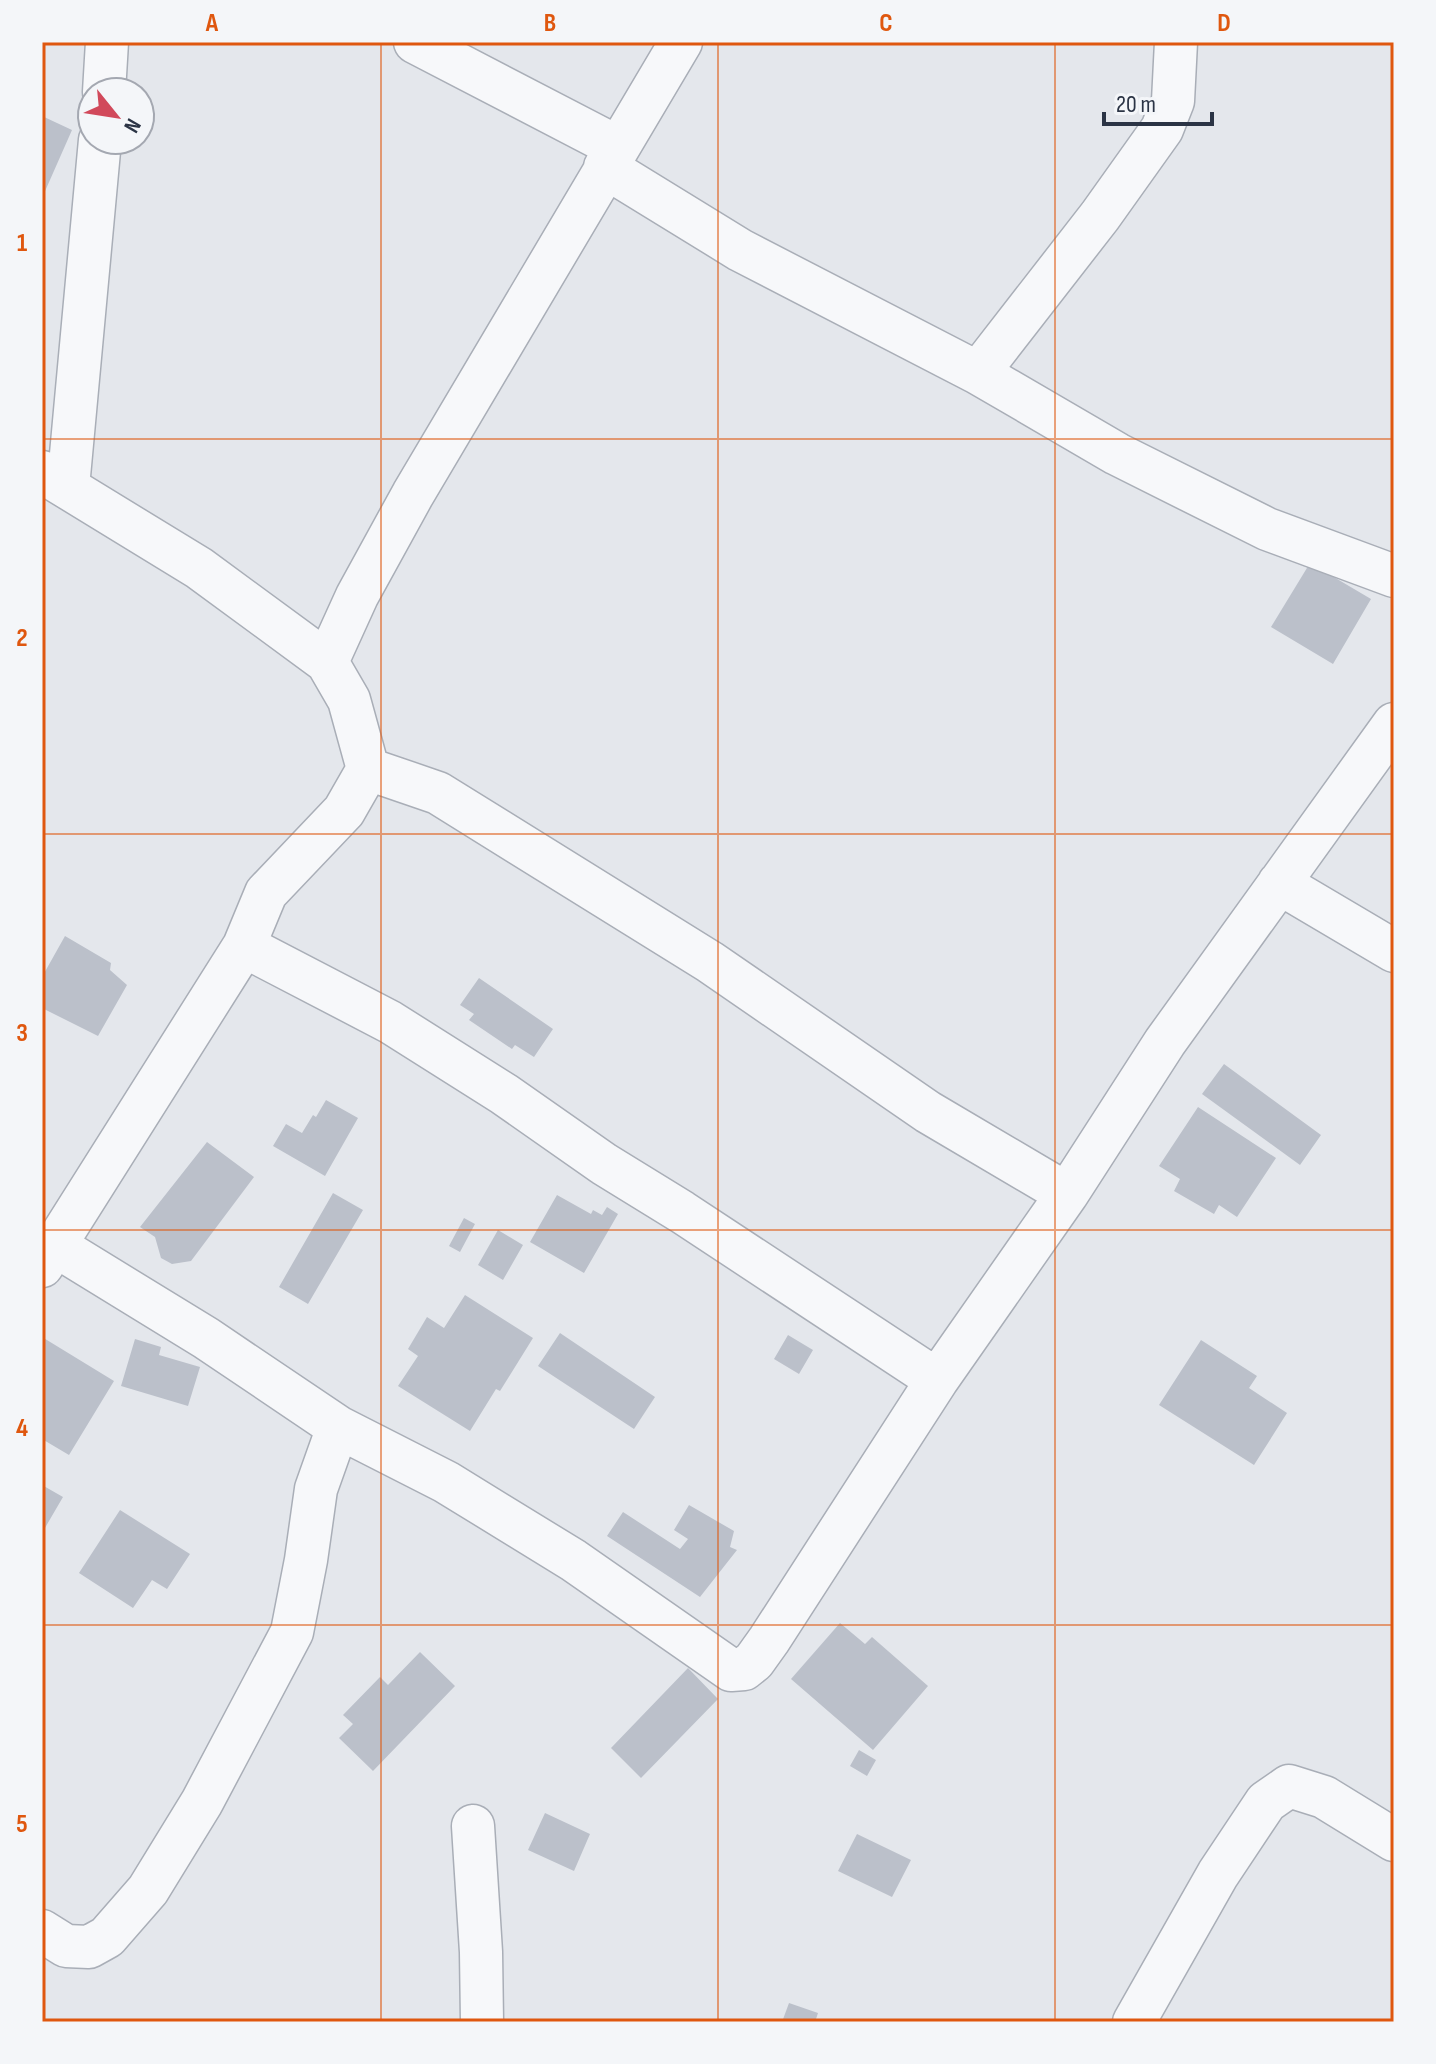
<svg xmlns="http://www.w3.org/2000/svg" width="1436" height="2064" font-family="'Sofia Sans Condensed',sans-serif">
<rect width="100%" height="100%" fill="#e4e7ec"/>
<!-- building -->
<path fill="#bbc0ca" d="M42,116L72,130L42,198Z
M1310,563L1371,599L1333,664L1271,627Z
M65,936L111,963L110,970L127,985L98,1036L42,1008V977Z
M479,978L553,1029L534,1057L515,1045L512,1049L469,1020L474,1014L460,1005Z
M1224,1064L1321,1135L1300,1165L1202,1094Z
M326,1100L358,1118L325,1176L273,1146L286,1124L302,1133L313,1115L316,1117Z
M1198,1107L1276,1158L1237,1217L1219,1205L1214,1214L1174,1191L1180,1179L1159,1166Z
M207,1142L254,1177L191,1261L172,1264L161,1258L155,1237L140,1227Z
M333,1193L363,1210L308,1304L279,1287Z
M557,1195L591,1214L593,1210L602,1215L607,1207L618,1214L584,1273L530,1242Z
M464,1218L475,1224L460,1252L449,1246Z
M498,1230L523,1245L503,1280L478,1265Z
M465,1295L533,1338L500,1391L496,1389L470,1431L398,1386L418,1356L408,1349L427,1317L444,1328Z
M560,1333L655,1397L634,1429L538,1366Z
M788,1335L813,1350L799,1374L774,1359Z
M42,1337L114,1381L69,1455L42,1439Z
M135,1339L161,1347L159,1355L200,1367L188,1406L121,1386Z
M1201,1340L1257,1376L1249,1388L1287,1413L1254,1465L1159,1405Z
M42,1485L63,1497L42,1533Z
M689,1505L734,1531L730,1547L737,1550L700,1597L607,1536L623,1512L680,1549L688,1539L674,1530Z
M120,1510L190,1554L167,1589L152,1580L133,1608L79,1573Z
M840,1623L865,1644L872,1637L928,1686L873,1750L791,1679Z
M420,1652L455,1686L373,1771L339,1738L353,1724L343,1715L380,1677L388,1685Z
M688,1668L718,1699L641,1778L611,1748Z
M859,1750L876,1760L867,1776L850,1766Z
M545,1813L590,1834L574,1871L528,1850Z
M857,1834L911,1860L892,1897L838,1871Z
M789,2003L818,2013L815,2022H782Z"/>
<g fill="none" stroke-linecap="round" stroke-linejoin="round">
<!-- street casing -->
<g stroke="#a9aeb7" stroke-width="45">
<path id="street" d="M415,42L617,147
M104,92L107,42
M605,167L740,250L978,373L1117,454L1267,529L1394,576
M978,373L1100,216L1162,129L1173,101L1176,42
M42,472L199,568L327,662L349,700L368,769L344,811L266,893L244,946L42,1266
M68,487L100,140
M327,662L357,596L413,494L681,42
M368,769L438,793L710,962L928,1112L1067,1194
M1279,883L1394,951
M244,946L390,1022L504,1094L604,1164L682,1212L937,1380
M56,1246L206,1338L338,1427L446,1482L573,1560L731,1670L744,1669L754,1661L769,1640L937,1380L1067,1194L1165,1042L1394,724
M473,1826L481,1952L482,2022
M42,1931L66,1946L89,1947L107,1937L148,1890L202,1802L292,1632L306,1560L316,1489L338,1427
M1134,2022L1218,1874L1266,1802L1289,1786L1324,1797L1394,1840"/>
</g>
<!-- street -->
<use href="#street" stroke="#f7f8fa" stroke-width="42"/>
</g>
<!-- grid -->
<path fill="none" stroke="#df570f" stroke-width="2" stroke-opacity="0.55" d="M381,42V2022M718,42V2022M1055,42V2022M42,439H1394M42,834H1394M42,1230H1394M42,1625H1394"/>
<!-- border -->
<rect width="1436" height="2064" fill="none" stroke="#f4f6f9" stroke-width="88"/>
<!-- north arrow -->
<g transform="translate(116 116) rotate(120)"><circle r="38" fill="#f4f6f9" stroke="#a4a8b1" stroke-width="2"/>
<path d="M0-6L14 30L0 20L-14 30Z" fill="#d1495b"/>
<text y="-12" font-size="22" font-weight="bold" text-anchor="middle" fill="#2b3445">N</text>
</g>
<!-- scale -->
<path d="M1104 112v12h108v-12" fill="none" stroke="#2b3445" stroke-width="4"/>
<text x="1116" y="112" font-size="24" fill="#2b3445" stroke="#f4f6f9" stroke-width="6" paint-order="stroke">20 m</text>
<rect x="44" y="44" width="1348" height="1976" fill="none" stroke="#df570f" stroke-width="3"/>
<g font-size="26" text-anchor="middle" font-weight="bold" fill="#df570f">
<text x="212" y="31">A</text>
<text x="550" y="31">B</text>
<text x="886" y="31">C</text>
<text x="1224" y="31">D</text>
<text x="22" y="251">1</text>
<text x="22" y="646">2</text>
<text x="22" y="1041">3</text>
<text x="22" y="1436">4</text>
<text x="22" y="1832">5</text>
</g>
</svg>
